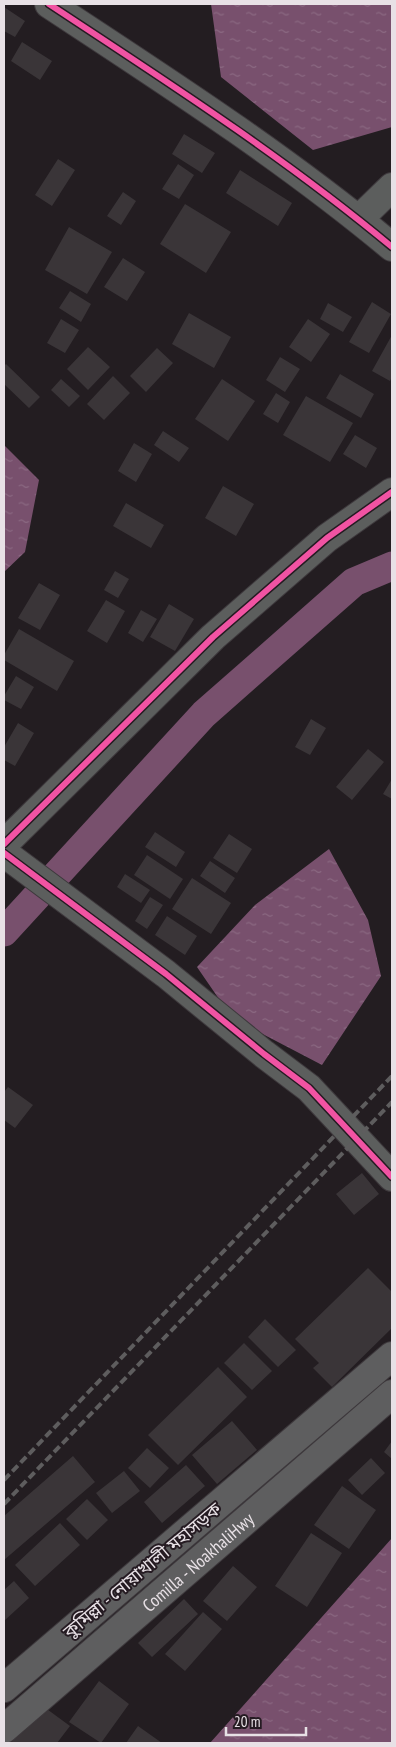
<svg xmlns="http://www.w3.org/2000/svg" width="396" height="1747" font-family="'PT Sans Narrow','Noto Sans Bengali',sans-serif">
<defs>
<pattern id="water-ripples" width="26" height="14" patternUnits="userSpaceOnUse" patternTransform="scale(1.25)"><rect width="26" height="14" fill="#78506d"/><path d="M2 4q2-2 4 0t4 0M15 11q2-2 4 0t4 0" fill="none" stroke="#8b6982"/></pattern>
</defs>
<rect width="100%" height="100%" fill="#231d21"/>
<!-- water -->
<path fill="url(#water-ripples)" d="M211,4H392V127L313,150L221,77Z
M4,445L39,480L25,552L4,572Z
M329,849L368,920L381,976L322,1065L232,1018L197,967L255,905Z
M392,1538V1743H210Z"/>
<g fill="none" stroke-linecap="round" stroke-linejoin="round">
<!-- canal -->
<path stroke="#78506d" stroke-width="29" d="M4,932L204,714L354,582L392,566"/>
</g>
<!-- building -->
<path fill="#3a3538" d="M4,7L25,21L15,37L4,31Z
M22,42L52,61L40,80L11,61Z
M184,134L215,153L202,173L172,154Z
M58,159L75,170L52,206L35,195Z
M178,164L194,175L179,199L162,189Z
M240,170L292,203L278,226L226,193Z
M123,192L136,201L121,225L107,216Z
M185,204L231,232L206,273L160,244Z
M69,227L112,252L87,294L45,270Z
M123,258L145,272L127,301L104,287Z
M70,291L91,304L81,322L59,308Z
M372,302L391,314L369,353L349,342Z
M328,303L352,317L343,332L320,319Z
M189,313L231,337L214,368L172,344Z
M61,319L79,330L65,353L47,343Z
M308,319L330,334L311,362L289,347Z
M392,335V377L390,381L372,371Z
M88,347L110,367L88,390L67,369Z
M157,348L173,363L146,392L130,376Z
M280,357L300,369L285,392L266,380Z
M6,364L40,397L29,408L4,384V366Z
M340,374L374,394L361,418L326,398Z
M113,376L130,393L104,420L87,404Z
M61,379L80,396L69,407L51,390Z
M222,379L255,401L228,441L195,419Z
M276,393L290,402L278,423L263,414Z
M306,396L353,423L330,462L283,435Z
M163,431L189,448L179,462L154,445Z
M355,435L377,448L366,468L343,454Z
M134,443L152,454L136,482L118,471Z
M223,486L254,504L236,536L205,518Z
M126,503L164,525L151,548L113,526Z
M115,571L129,579L118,598L104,590Z
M39,583L60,595L40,630L18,618Z
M106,600L125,611L107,643L87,631Z
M169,604L194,619L175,651L150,637Z
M141,610L157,619L143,642L128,633Z
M19,629L74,661L57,691L4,660V655Z
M16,676L34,687L21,709L4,700V696Z
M311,719L326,728L310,755L295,747Z
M18,723L34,733L15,766L4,760V747Z
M368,749L384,762L352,800L336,787Z
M392,779V799L383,794Z
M155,832L185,852L176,867L145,847Z
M229,834L252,849L237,873L213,858Z
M147,855L183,879L170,899L134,875Z
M210,861L235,878L225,893L200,876Z
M125,874L150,890L141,903L117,887Z
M192,878L231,903L211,934L172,909Z
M150,897L163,905L147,929L135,921Z
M167,916L197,936L185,955L155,935Z
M8,1087L33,1105L15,1128L4,1120V1092Z
M362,1173L379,1194L354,1215L336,1194Z
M368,1268L392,1292V1328L332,1387L313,1368L319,1363L295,1339Z
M265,1319L296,1350L278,1367L248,1337Z
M244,1343L272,1371L252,1390L224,1363Z
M218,1367L247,1397L178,1465L148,1435Z
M232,1421L257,1450L217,1484L192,1455Z
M392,1441V1459L384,1452Z
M147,1448L169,1468L150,1488L128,1468Z
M73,1456L95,1482L4,1560V1516Z
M371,1458L385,1473L362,1495L348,1480Z
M186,1465L205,1486L162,1523L144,1502Z
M124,1471L140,1491L112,1513L96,1493Z
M342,1486L376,1510L349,1549L314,1525Z
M87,1499L108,1520L87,1540L66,1519Z
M60,1523L80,1545L35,1586L15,1565Z
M311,1533L342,1553L307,1607L275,1586Z
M233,1566L257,1587L227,1621L203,1601Z
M14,1581L29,1598L4,1621V1590Z
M184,1599L198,1614L152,1657L138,1643Z
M203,1612L222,1629L185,1671L165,1654Z
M99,1681L129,1704L101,1743L69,1722Z
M40,1704L70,1726L57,1743H11Z
M138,1726L162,1743H126Z"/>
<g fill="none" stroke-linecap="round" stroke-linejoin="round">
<!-- minor casing -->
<g stroke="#3e393d" stroke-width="30">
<path id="minor" d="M49,4C166,81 284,157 392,247
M359,219L392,187
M4,844L213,637L327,538L392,492
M4,853L166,974L264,1054L309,1088L392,1177"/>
</g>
<!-- primary casing -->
<g stroke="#3e393d" stroke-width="30">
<g id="primary">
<path d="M4,1688L392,1356"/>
<path id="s1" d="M4,1729L392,1394"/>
</g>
</g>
<!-- minor -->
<use href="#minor" stroke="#5c5e5d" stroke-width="28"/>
<!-- primary -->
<use href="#primary" stroke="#5e5e5f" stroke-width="28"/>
<!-- rail -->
<path stroke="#5e5d5e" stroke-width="4" stroke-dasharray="8 4" stroke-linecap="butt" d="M4,1480L392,1076
M4,1504L392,1102"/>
<!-- cycleway casing -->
<g stroke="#251b22" stroke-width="9">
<path id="cycleway" d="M49,4C166,81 284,157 392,247
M4,844L213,637L327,538L392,492
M4,853L166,974L264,1054L309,1088L392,1177"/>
</g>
<!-- cycleway -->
<use href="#cycleway" stroke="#f153a3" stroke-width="6"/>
</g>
<g text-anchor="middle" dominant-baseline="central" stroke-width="4" stroke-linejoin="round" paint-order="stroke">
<!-- street labels -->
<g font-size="18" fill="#e8e1e6" stroke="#251b22">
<text stroke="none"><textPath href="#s1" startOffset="256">Comilla - NoakhaliHwy</textPath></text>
<text transform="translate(142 1570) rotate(-40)">কুমিল্লা - নোয়াখালী মহাসড়ক</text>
</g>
</g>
<!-- border -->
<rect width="396" height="1747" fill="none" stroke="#e8e1e6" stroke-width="10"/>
<!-- scale -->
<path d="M226 1727v8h80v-8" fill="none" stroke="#e8e1e6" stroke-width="2.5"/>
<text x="234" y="1727" font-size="15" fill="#e8e1e6" stroke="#251b22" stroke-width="4" paint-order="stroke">20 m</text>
</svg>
